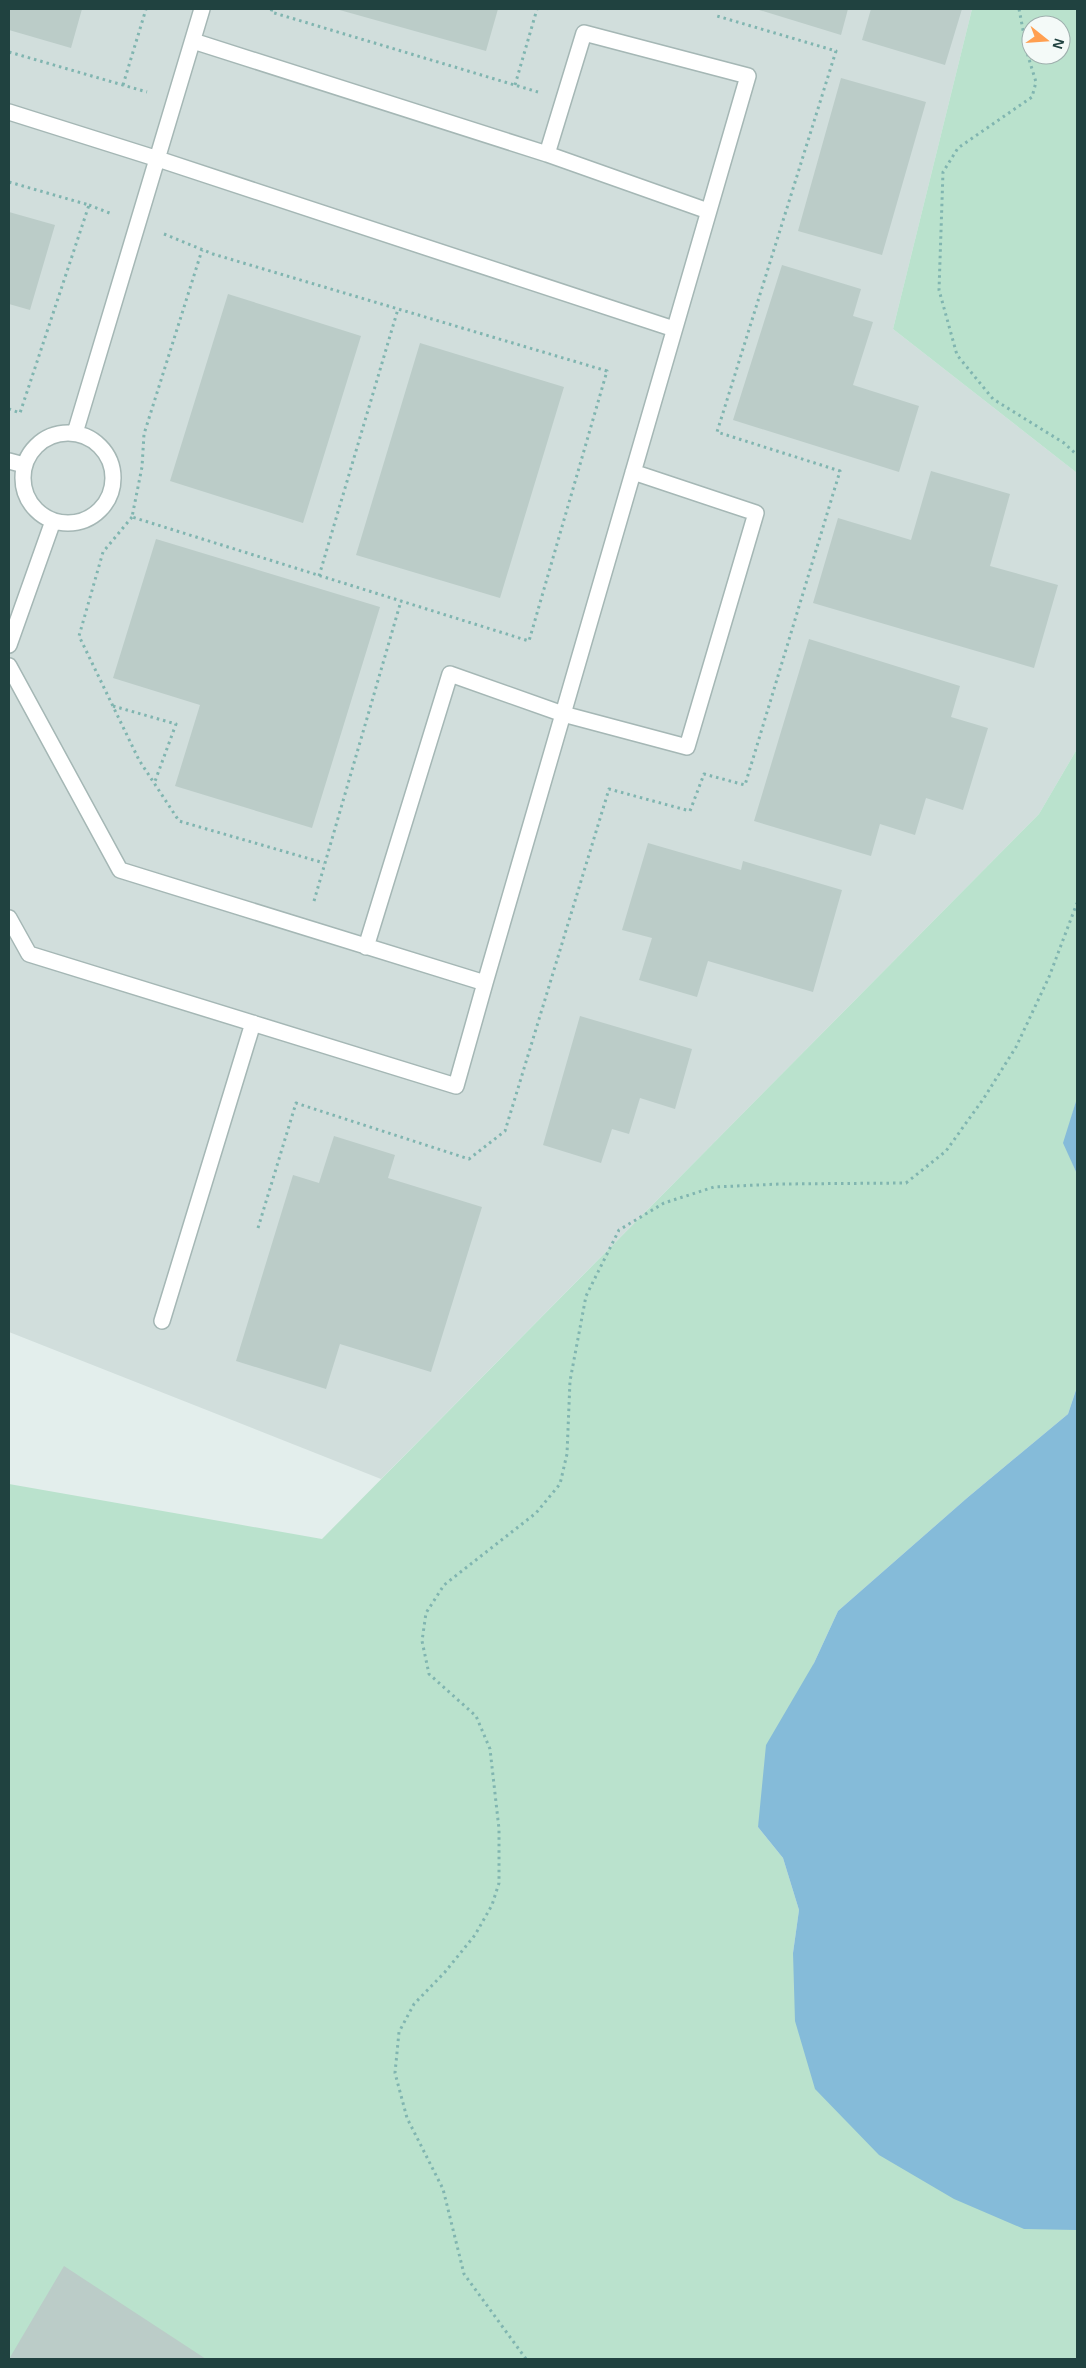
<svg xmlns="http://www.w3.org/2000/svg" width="1086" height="2368" font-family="Arial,sans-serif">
<rect width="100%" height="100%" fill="#e3eeec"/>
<!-- built -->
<path fill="#d1dedc" d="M9,9H972L893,329L1077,473V749L1039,814L381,1479L9,1332Z"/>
<!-- green -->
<path fill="#bae2cd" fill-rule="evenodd" d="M972,9H1077V473L893,329ZM1031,25H1061V55H1031Z
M1077,749V1098L1064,1143L1077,1174V1387L1068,1414L967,1498L838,1611L814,1663L758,1827L783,1858L799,1910L793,1953L1077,2230V2359H9V1484L322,1539L1039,814Z"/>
<!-- water -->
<path fill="#85bbd9" d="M1077,1098V1174L1063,1143Z
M1077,1387V2230L1024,2229L954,2199L879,2155L815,2089L795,2021L793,1953L799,1910L783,1858L758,1827L766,1745L814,1663L838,1611L967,1498L1068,1414Z"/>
<!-- building -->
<path fill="#bbccc8" d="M9,9H82L71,48L9,30Z
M336,9H498L486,51Z
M756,9H848L841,35Z
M871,9H962L945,65L862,40Z
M841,78L926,102L882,255L798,231Z
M9,212L55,225L30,310L9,304Z
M782,265L861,289L853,316L873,322L853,385L919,406L899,472L733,420Z
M228,294L361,336L303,523L170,481Z
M420,343L564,387L500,598L356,555Z
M931,471L1010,494L990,566L1058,585L1034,668L813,603L838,518L911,540Z
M156,539L380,607L312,828L175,786L200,705L113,678Z
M809,639L960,686L951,717L988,728L963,810L926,798L915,835L880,824L871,856L754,821Z
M648,843L741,870L743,861L842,890L813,992L708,961L697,997L639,980L652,938L622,930Z
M580,1016L692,1049L675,1109L640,1098L629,1134L612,1129L601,1163L543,1145Z
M334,1136L395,1155L388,1178L482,1207L431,1372L340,1344L326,1389L236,1361L293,1175L319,1183Z
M64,2266L206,2359H9Z"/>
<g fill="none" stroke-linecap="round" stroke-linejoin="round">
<!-- minor casing -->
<g stroke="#a5b7b5" stroke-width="18">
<path id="minor" d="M9,112L158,159L674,329
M547,154L708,211
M23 478a45 45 0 1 1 90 0a45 45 0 1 1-90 0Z
M75,433L202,9
M9,461L24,465
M9,645L53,521
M9,666L120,870L485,983L748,76L584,33L547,154L193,41
M9,918L29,954L456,1086L485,983
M366,947L450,674L563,714L687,747L756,513L633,472
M162,1321L253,1023"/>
</g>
<!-- path -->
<path stroke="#80b5b0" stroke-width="3" stroke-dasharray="2.5 4" stroke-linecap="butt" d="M272,9L271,12L538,92
M1019,9L1028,56L1036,82L1032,97L958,148L943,172L939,290L957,355L993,399L1064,443L1077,455
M9,52L147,92
M123,85L146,9
M515,85L537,9
M9,182L89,205L20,413L9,409
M89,205L112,214
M164,234L213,254L607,371L529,641L132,517L142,467L144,434L202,250
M132,517L103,552L79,636L139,760L179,821L324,863
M319,576L398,309
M113,706L176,724L154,784
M314,901L401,601
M258,1228L296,1103L469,1159L505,1131L609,789L690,811L704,774L745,785L840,471L717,432L836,51L717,16
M526,2359L464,2274L443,2189L407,2118L395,2073L399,2032L414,2004L445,1972L475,1935L492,1905L499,1883V1829L490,1749L476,1716L429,1674L422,1641L426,1613L444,1585L536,1513L560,1484L567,1454L570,1381L586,1296L619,1230L664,1203L714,1187L780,1184L906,1183L946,1151L984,1098L1016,1047L1049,977L1077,903"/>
<!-- minor -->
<use href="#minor" stroke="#fff" stroke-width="15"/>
</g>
<!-- border -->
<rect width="1086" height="2368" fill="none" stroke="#204240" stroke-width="20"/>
<!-- north arrow -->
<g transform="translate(1046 40) rotate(107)"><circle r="24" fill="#f4faf8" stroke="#9fb0ae"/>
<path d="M0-4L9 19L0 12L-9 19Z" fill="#ff9f50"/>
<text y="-8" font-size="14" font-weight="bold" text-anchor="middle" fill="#204240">N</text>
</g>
</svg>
